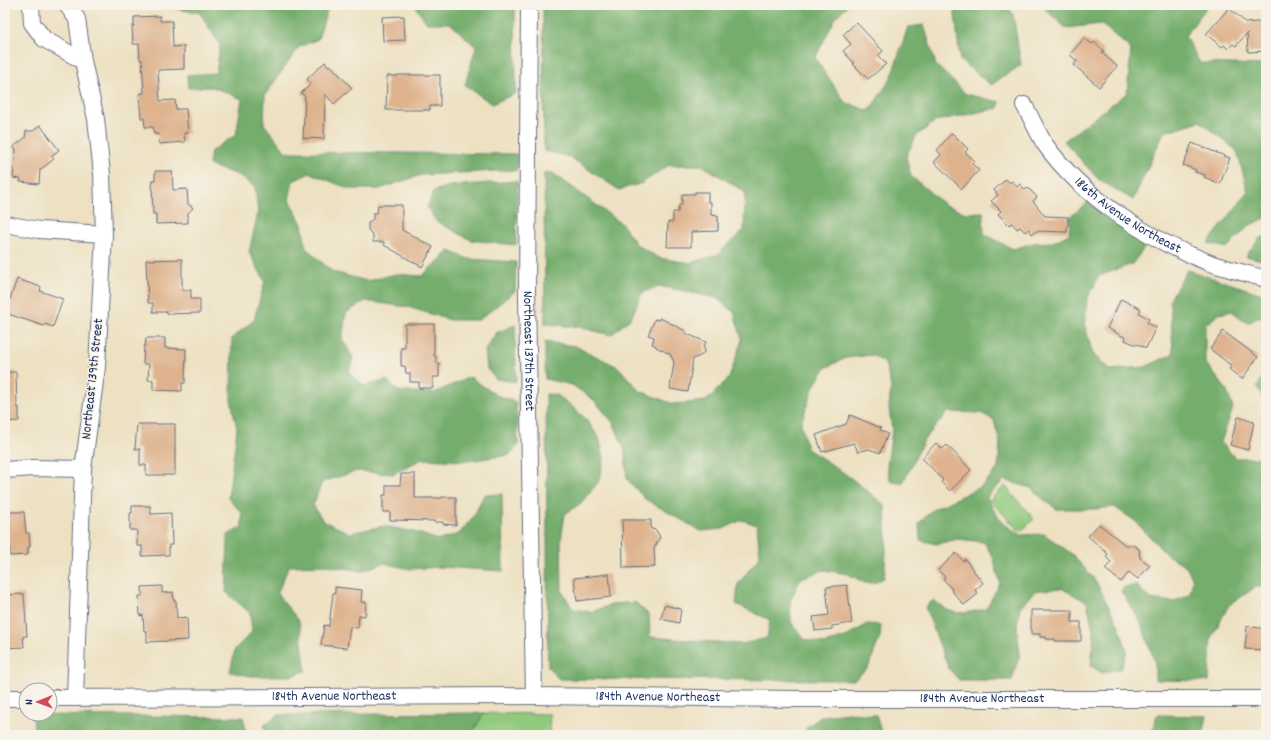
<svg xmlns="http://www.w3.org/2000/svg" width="1271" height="740" font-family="Dekko,sans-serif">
<rect width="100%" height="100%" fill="#f7f3e8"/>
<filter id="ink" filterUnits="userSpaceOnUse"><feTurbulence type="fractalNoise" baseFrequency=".025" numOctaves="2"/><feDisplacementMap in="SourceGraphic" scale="8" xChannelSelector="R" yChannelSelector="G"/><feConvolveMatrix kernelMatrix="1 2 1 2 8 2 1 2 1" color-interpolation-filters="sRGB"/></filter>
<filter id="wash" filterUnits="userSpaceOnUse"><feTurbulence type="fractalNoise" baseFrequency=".012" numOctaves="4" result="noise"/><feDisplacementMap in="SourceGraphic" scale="16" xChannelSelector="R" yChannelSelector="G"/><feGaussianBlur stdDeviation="0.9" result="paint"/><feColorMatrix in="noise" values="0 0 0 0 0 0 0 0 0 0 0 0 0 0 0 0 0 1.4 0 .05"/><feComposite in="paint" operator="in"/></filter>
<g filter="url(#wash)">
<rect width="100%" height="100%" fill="#ede1c2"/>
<!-- green -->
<path fill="#91c97d" stroke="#567c6e" d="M1005,486L1034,519L1020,532L990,500Z
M484,713L550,714L549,735H466L472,733Z"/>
<!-- forest -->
<path fill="#74ad6c" stroke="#486e65" d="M166,5H329L318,39L299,47L265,95L264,124L286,152L517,154V170L421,175L379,189H350L310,173L293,181L289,200L302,224L306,248L333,272L367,281L396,274L422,276L449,251L469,259L516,262L515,291L479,320H450L408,307L365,301L346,313L342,339L353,357L349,373L364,386L387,380L398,391L434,393L470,377L496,395L516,402L518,446L509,455L466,461L422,459L393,474L357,471L322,482L313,505L323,521L350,533L384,526L415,532L439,540L459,534L474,516L484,495L502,494L503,571L440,567L410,569L383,563L362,571L326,565L289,566L277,594L299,621L306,671L291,676H251L230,672L235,649L252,632L250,613L226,592L228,535L242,527V513L228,498L237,429L231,400L232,338L254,320L265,281L249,252L258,213L255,187L238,175L209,165L211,151L236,135L242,99L213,87L188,88L187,75L216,73L220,45L200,13L165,7Z
M414,5H515L516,93L492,104L465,85L476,47L450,23H427Z
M543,5H848L836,17L815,58L845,102L869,111L890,80L908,27L924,25L936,65L966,94L1000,102L998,108L936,121L916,136L906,157L911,176L945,205L966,213L983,212L984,234L1013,249L1034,243L1053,242L1069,234L1070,217L1088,202L1138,241L1146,246L1132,264L1099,276L1087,299L1085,326L1093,354L1110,370L1145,367L1173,354L1170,299L1187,270L1266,295V314L1247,323L1232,311L1219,314L1205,325V362L1226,389L1233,408L1221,442L1235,458H1257L1266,450V587H1256L1229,605L1211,638L1209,681L1155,680V663L1141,623L1121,591L1124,587L1136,585L1150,599L1173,602L1190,594L1193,579L1185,565L1167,555L1134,520L1114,507L1095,509H1057L1044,500L1031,488L1004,480L987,497L993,509L1004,524L1021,535L1044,534L1072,554L1095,580L1119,626L1127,651L1121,669L1102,673L1091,666L1094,634L1087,602L1061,588L1035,591L1020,607L1017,626L1020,654L1012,680H959L949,669L925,607L934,600C953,618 963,613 986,609L1000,583L993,557L984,542L958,539L936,544L920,540L919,523L932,510L982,486L998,468L1000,443L994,420L981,413L948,412L924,440L909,471L902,484L890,480L887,466L892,430L889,408L891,386L885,363L872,355L846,358L825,368L813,388L801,423L807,449C836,466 860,484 885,506L887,540L884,578L874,583H865L848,574L824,570L801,578L790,601L791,622L804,639L825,644L848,636L867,624L881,625L880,637L868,668L854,680L559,679L548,667L546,394L557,395L569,404L586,419L599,438L604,457L599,481L581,503L565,514L561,540L562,591L573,609L591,612L614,604L635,602L649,615L650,637L742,644L767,638L770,620L736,604L738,584L760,556L757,525L742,520L723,529L701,531L645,499L627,479L625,451L614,424L594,400L572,385L545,379V342L575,346L618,367L640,391L673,404L706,401L729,378L742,340L734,312L716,298L659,286L642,293L631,318L611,335L579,327L545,324L544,173H553L622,224L637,245L659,258L689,263L717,255L744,230L745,192L702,165H669L642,183L619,190L570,157L544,151Z
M954,5H1006L1013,14L1021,65L991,85L960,60Z
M1047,5H1208L1185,36L1200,63L1263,65L1266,64V218L1250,225L1227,248L1208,243L1248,192L1237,151L1200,121L1164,132L1133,200L1098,179L1064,141L1127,93L1131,49L1101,24L1066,28L1046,10Z
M517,181L516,245L471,240L436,221L427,207L434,191L450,186Z
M1266,236V261L1246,256L1260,238Z
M515,325L516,382L496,379L487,369L485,350L496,333Z
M1266,365V403L1257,388L1264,373Z
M484,713L472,733L466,735H266L264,725L278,715Z
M849,713L876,715L882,735H807L806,728L822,716Z
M33,715L243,717L247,735H34Z
M1157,715L1207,716L1203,735H1151Z"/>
<g id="blocks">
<!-- building -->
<path fill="#deb38e" d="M1229,8L1246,23L1266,21V51L1248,52L1247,33L1236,46L1233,44L1228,49L1224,45L1222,47L1206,34Z
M160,16V21H172L173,47L184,46V69L158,70L160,101L175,100L176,109H186L188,133H184L185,142L159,144L158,134H154L153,127H145L144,118H141L139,94L144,93L142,60H140L139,44H133L132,26H134V17Z
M404,16L405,40L383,41L382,17Z
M856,22L883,51L878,56L886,64L868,79L853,64L854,63L843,51L851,44L843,35Z
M1084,38L1092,44L1094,42L1104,51L1102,53L1117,66L1099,87L1074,65L1077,61L1070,55Z
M325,62L328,66L330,65L352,88L334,104L325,94L324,139L303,138L305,96L301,93L311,84L307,79Z
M398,75H440V106H430V110H386L387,76H398Z
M40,125L59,150L51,156L54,159L40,170L39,184L20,182L21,179L13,178L16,150L13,147L25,138L26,131H33Z
M952,133L968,149L965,152L975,161L972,164L979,170L962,189L934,162L941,155L937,150Z
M1192,143L1230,158L1220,184L1204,177L1205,175L1195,172L1196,170L1183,165Z
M155,171H172L173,190L187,189L188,204L193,208L188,213V223L156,224V214H153L152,180H155Z
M1006,179L1010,183L1012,181L1017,187L1020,184L1025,190L1028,188L1037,197L1033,201L1045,216L1068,217L1067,232L1036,231L1032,234L1029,229L1025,232L1020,227L1017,229L1012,223L1009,225L998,214L1001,211L991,201L998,195L994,190Z
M695,192H708V202H711V215L718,216V231L691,232V247H667L668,222H673V212H678L679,205H682V194H695Z
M378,205H402V230L433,247L422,267L384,245V242H373V235L368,230V223L373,219V213H377Z
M182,259V290H191V299H200V313L167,314V312H153V303H148L146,260Z
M17,279L41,287L40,291L63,299L53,327L45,324L44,326L5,313Z
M1121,299L1141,309L1139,313L1149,319L1147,323L1156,327L1146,348L1137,344L1136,345L1125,340L1126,338L1107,328Z
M660,318L686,331L685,333L706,342L703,347L705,350L702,355L693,359L688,392L670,389L674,362L670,354L656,347V346L652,344L654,337L648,335L655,319L659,320Z
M405,324H434V356H436V363H439V377H433V388H419V382H410V373H406L405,366H401V348H405Z
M1223,331L1258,357L1242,379L1229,369L1232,366L1210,349Z
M146,338H165V348L186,349L185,383H182V391L153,390V380H148L149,364H143L144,346H145Z
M5,372H16L17,407H19V421L5,422Z
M850,415L881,428L880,430L888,434L880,453L869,449L858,452L854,443L822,452L816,435L846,424Z
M1238,417L1254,422L1248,450L1230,445Z
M137,424H175V475H146V465H140V449H135Z
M936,443L942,449L947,445L971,470L950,491L941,482L943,480L922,458Z
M401,474H415V498H442V497H456V525L443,524V522H434V521L390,520V512H383V495H386V485H400Z
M132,506H150L151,514L171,513L172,545H169V555L142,556V546H137V530H130V513H132Z
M5,512H24L26,533H29L30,547H28V555L10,556V545L5,546Z
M622,520H651V529L656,530L660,537L654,549L655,567L623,568Z
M1099,524L1125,545H1133L1139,549L1140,558L1150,565L1138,579L1129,572L1121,582L1105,569L1111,562L1106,557L1108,554L1088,536Z
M956,553L963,561L965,559L983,583L975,590L978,594L964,605L951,590L952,589L943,579L945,577L938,570Z
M609,574L611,597L577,601L574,578Z
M847,585L852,623L832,626V629L815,631L813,617L829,615L826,587Z
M162,586V593L173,592L174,601H176L177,618L187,617L188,640L147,642V631H144L143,615L140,616L139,596H142V587Z
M335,587L362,590L361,602H366L365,616L359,615L358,628L350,627L347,648L321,645L324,625L329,626L333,593H335Z
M24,594L27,636H23L24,647L5,648V595Z
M664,605L681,609L679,623L661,619Z
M1031,610H1072V622H1081V641H1055V639H1046V637H1040V634H1031Z
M1247,626L1266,629V650L1245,649Z"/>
</g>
</g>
<g filter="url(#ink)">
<use href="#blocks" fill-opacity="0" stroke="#646d81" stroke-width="1"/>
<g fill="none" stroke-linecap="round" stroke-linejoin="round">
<!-- minor casing -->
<g stroke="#646d81" stroke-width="18">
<g id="minor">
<path d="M32,5L31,6L32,23L44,39L83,61"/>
<path d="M67,5L77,19L83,61L96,119L102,174L104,234L97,367L83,469L75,698"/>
<path id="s1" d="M529,5L527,295L534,696"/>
<path id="s2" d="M1024,105C1031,117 1037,131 1044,143C1082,197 1149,240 1210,263C1228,269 1248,274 1266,279"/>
<path d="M5,224L39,230L104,234"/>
<path d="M5,470L33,468L83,469"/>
<path d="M5,698H26"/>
<path id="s3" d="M50,698L534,696L794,699H1266"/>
</g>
</g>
<!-- minor -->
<use href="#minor" stroke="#fff" stroke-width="16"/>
</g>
</g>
<g text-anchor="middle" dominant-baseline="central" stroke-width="3" stroke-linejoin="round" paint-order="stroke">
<!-- street labels -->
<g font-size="14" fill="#1b2f5e" stroke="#f7f3e8">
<text stroke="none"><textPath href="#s2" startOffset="155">186th Avenue Northeast</textPath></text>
<text stroke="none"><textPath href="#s1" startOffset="346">Northeast 137th Street</textPath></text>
<text transform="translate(93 379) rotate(-84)">Northeast 139th Street</text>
<text stroke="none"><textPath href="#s3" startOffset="284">184th Avenue Northeast</textPath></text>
<text stroke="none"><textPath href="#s3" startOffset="608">184th Avenue Northeast</textPath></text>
<text stroke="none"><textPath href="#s3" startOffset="932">184th Avenue Northeast</textPath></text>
</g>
</g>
<!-- margin -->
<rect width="1271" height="740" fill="none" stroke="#f7f3e8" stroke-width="20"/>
<!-- north arrow -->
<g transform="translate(38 702) rotate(269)"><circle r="19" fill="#f7f3e8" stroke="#9fa5b1"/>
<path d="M0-3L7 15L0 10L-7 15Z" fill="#d1495b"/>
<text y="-6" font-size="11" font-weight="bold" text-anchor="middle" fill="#1b2f5e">N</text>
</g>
</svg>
